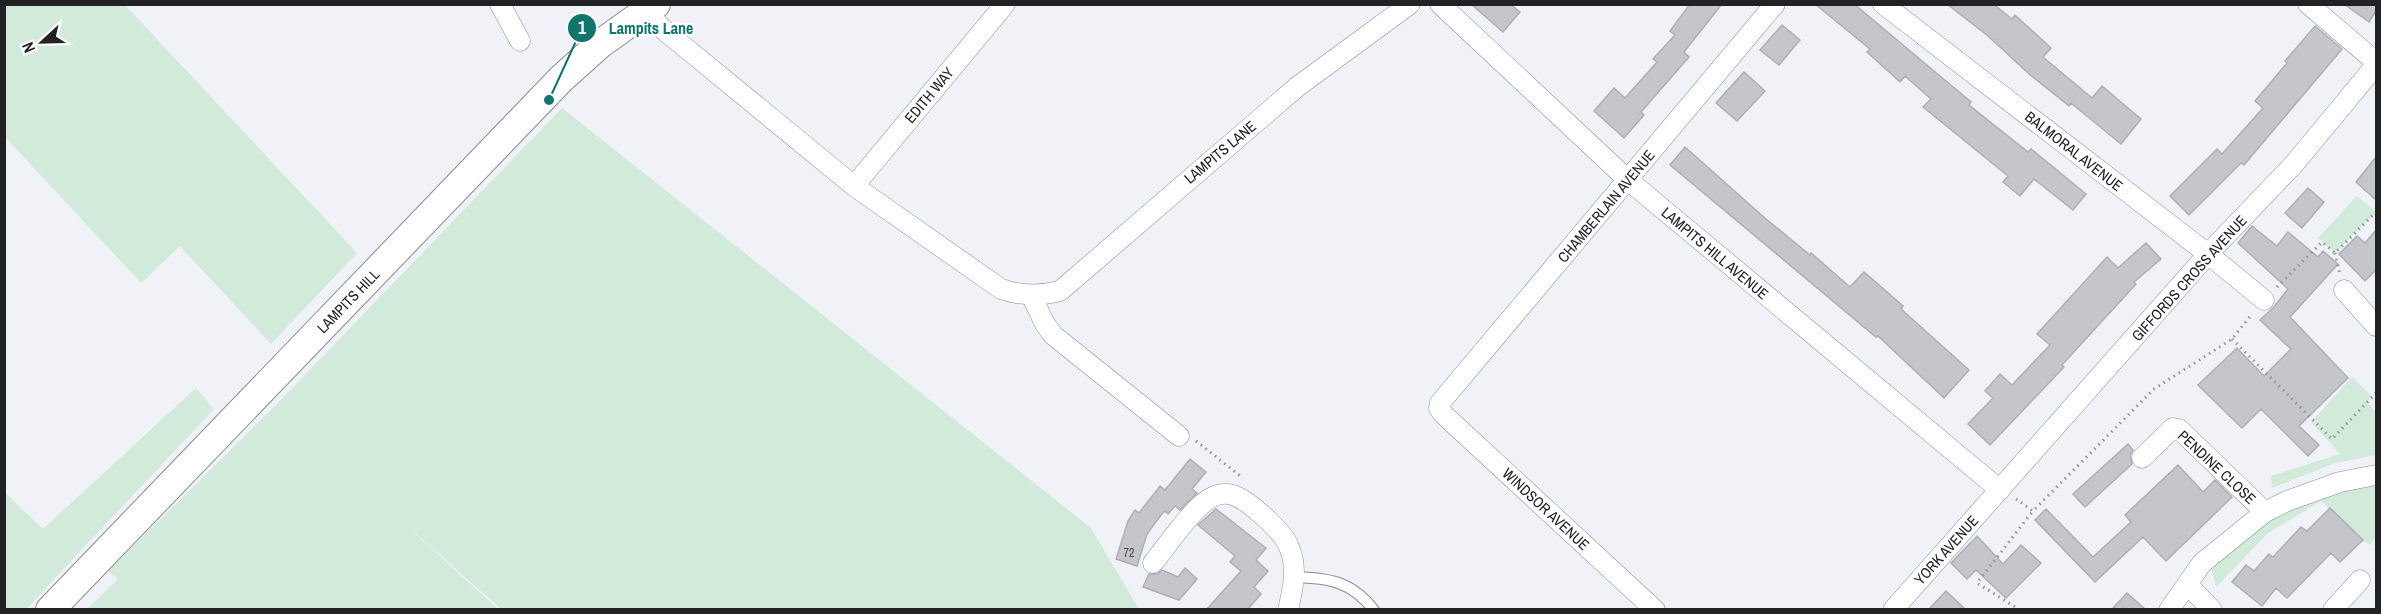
<svg xmlns="http://www.w3.org/2000/svg" width="2381" height="614" font-family="'Archivo Narrow',sans-serif">
<rect width="100%" height="100%" fill="#f1f1f8"/>
<!-- green -->
<path fill="#d1eada" d="M5,4L125,5L357,253L271,344L180,246L141,283L5,137Z
M562,108L1091,528L1139,609H501L396,516L498,609H87L118,579L108,571L274,407Z
M2357,196L2376,212V217L2373,215L2335,253L2318,238Z
M2352,377L2372,396L2367,402L2376,412V455L2335,463L2272,488L2271,476L2339,454L2332,445L2311,422Z
M196,388L214,409L26,609H5V493L43,529Z
M2376,480V537L2369,545L2321,501L2268,533L2216,587L2212,570L2240,539L2299,503Z"/>
<!-- building -->
<path fill="#c5c6cc" stroke="#aeafb5" stroke-width="1.5" d="M1471,4H1510L1520,12L1503,32Z
M1690,4H1722L1684,52L1689,57L1641,112L1644,115L1624,138L1594,111L1614,88L1625,98L1657,62L1653,59L1675,35L1670,31Z
M1815,4H1854L1946,81L1971,102L1969,105L2028,152L2031,149L2086,194L2073,210L2034,179L2020,196L2003,182L2008,176L1923,107L1931,99L1905,76L1900,82L1867,52L1870,49Z
M1947,4H1993L2012,19L2015,15L2051,48L2043,57L2092,98L2102,86L2141,119L2121,144L2071,103L2069,106L2028,73L1988,36Z
M2344,4H2376V11L2369,22Z
M1782,25L1800,40L1779,65L1760,50Z
M2315,26L2342,49L2244,165L2241,163L2189,215L2170,196L2217,149L2222,154L2263,108L2255,101L2287,63L2285,61Z
M1744,72L1765,91L1737,121L1716,103Z
M1685,147L1766,219L1810,255L1811,253L1850,287L1864,272L1903,306L1901,309L1969,370L1944,398L1878,336L1876,337L1670,165Z
M2376,157V200L2356,182Z
M2308,188L2324,202L2302,228L2285,213Z
M2252,226L2277,246L2288,232L2318,257L2323,251L2338,264L2290,317L2348,378L2299,426L2319,445L2308,456L2261,409L2242,428L2198,385L2237,348L2264,376L2291,349L2260,320L2273,308L2288,289L2238,243Z
M2376,230V270L2365,281L2339,254L2357,236L2365,243Z
M2146,243L2161,259L2134,282L2136,284L2062,365L2064,367L1990,445L1968,424L1993,398L1985,391L2000,374L2012,385L2050,345L2037,334L2107,257L2118,268Z
M2128,444L2133,450L2130,455L2132,464L2085,507L2073,494Z
M1190,459L1206,472L1192,489L1197,493L1180,510L1175,506L1168,514L1165,511L1161,515L1147,534L1137,566L1116,559L1128,521L1135,510L1139,513L1160,486L1165,490Z
M2178,465L2203,492L2215,480L2232,497L2166,561L2143,537L2095,582L2035,520L2046,509L2093,557L2131,522L2125,515Z
M2330,508L2363,540L2340,562L2331,553L2287,598L2276,588L2262,606L2232,582L2246,565L2254,571L2269,554L2273,557L2301,527L2307,531Z
M1216,509L1266,548L1256,560L1268,571L1254,587L1261,594L1248,609H1207L1241,571L1230,562L1235,556L1198,525Z
M1977,536L2003,564L2021,545L2041,563L2006,598L1976,570L1967,579L1951,563Z
M1185,568L1197,579L1179,600L1143,587L1149,574H1157L1162,570L1178,577Z
M1946,591L1965,609H1929Z
M2127,593L2145,609H2112Z"/>
<g fill="none" stroke-linecap="round" stroke-linejoin="round">
<!-- lane casing -->
<g stroke="#8b8c92" stroke-width="12">
<path id="lane" d="M1294,577C1329,578 1351,581 1374,610"/>
</g>
<!-- street casing -->
<g stroke="#8b8c92" stroke-width="21">
<path id="street" d="M500,4L520,41
M1440,4L1628,180L2000,490
M1883,4L2208,254L2264,300
M2308,4L2376,62
M646,12L665,31L854,186L1001,289C1021,296 1040,296 1060,291L1297,87L1410,4
M854,186L1005,4
M2344,290L2376,326
M1031,295L1045,324L1053,335L1179,436
M2142,458L2173,428L2179,429L2265,512
M1153,563C1167,546 1193,507 1211,498C1217,494 1226,493 1233,495C1248,500 1284,532 1289,547C1298,567 1293,589 1288,610
M2187,584L2212,610
M1655,610L1443,414L1439,408L1440,403L1775,4
M1893,610L2208,254L2294,164L2376,65
M2169,610L2202,563L2265,512L2287,501L2340,482L2376,475
M2333,610L2360,580"/>
</g>
<!-- secondary casing -->
<g stroke="#8b8c92" stroke-width="30">
<path id="secondary" d="M50,610L561,79L600,44L656,4"/>
</g>
<!-- path -->
<path stroke="#939399" stroke-width="3" stroke-dasharray="1.5 4.5" stroke-linecap="butt" d="M2335,253L2340,274
M2277,287L2322,242L2335,253L2373,215L2376,217
M2232,339L2332,439L2376,393
M1196,441L1243,478
M2016,499L2033,511L2154,389L2232,339L2252,314
M2020,610L1977,583L2033,511"/>
<!-- lane -->
<use href="#lane" stroke="#fff" stroke-width="10"/>
<!-- street -->
<use href="#street" stroke="#fff" stroke-width="20"/>
<!-- secondary -->
<use href="#secondary" stroke="#fff" stroke-width="28"/>
</g>
<g text-anchor="middle" dominant-baseline="central" stroke-width="5" stroke-linejoin="round" paint-order="stroke">
<!-- number labels -->
<g font-size="12" fill="#4b4b4f">
<text x="1129" y="553">72</text>
</g>
<!-- street labels -->
<g font-size="15" fill="#222225" stroke="#fff">
<text transform="translate(929 95) rotate(-50)">EDITH WAY</text>
<text transform="translate(2074 151) rotate(38)">BALMORAL AVENUE</text>
<text transform="translate(1220 152) rotate(-40)">LAMPITS LANE</text>
<text transform="translate(1606 206) rotate(-50)">CHAMBERLAIN AVENUE</text>
<text transform="translate(1715 253) rotate(40)">LAMPITS HILL AVENUE</text>
<text transform="translate(2189 278) rotate(-48)">GIFFORDS CROSS AVENUE</text>
<text transform="translate(348 301) rotate(-46)">LAMPITS HILL</text>
<text transform="translate(2217 467) rotate(43)">PENDINE CLOSE</text>
<text transform="translate(1546 509) rotate(43)">WINDSOR AVENUE</text>
<text transform="translate(1946 550) rotate(-48)">YORK AVENUE</text>
</g>
</g>
<!-- callouts -->
<path fill="none" stroke="#0f766e" stroke-width="2" d="M549 100L582 28"/>
<g fill="#0f766e" stroke="#fff" stroke-width="2">
<circle cx="549" cy="100" r="6"/>
<circle cx="582" cy="28" r="15"/>
</g>
<g font-size="18" text-anchor="middle" font-weight="bold" fill="#fff">
<text x="582" y="34">1</text>
</g>
<g font-size="16" text-anchor="middle" font-weight="bold" fill="#0f766e" stroke="#fff" stroke-width="5" stroke-linejoin="round" paint-order="stroke">
<text x="651" y="34">Lampits Lane</text>
</g>
<!-- border -->
<rect width="2381" height="614" fill="none" stroke="#222225" stroke-width="12"/>
<!-- north arrow -->
<g transform="translate(42 42) rotate(248)" stroke="#ffffff" stroke-width="4.5" paint-order="stroke">
<path d="M0-4.5L10 22L0 15L-10 22Z" fill="#222225"/>
<text y="-9" font-size="16" font-weight="bold" text-anchor="middle" fill="#222225">N</text>
</g>
</svg>
